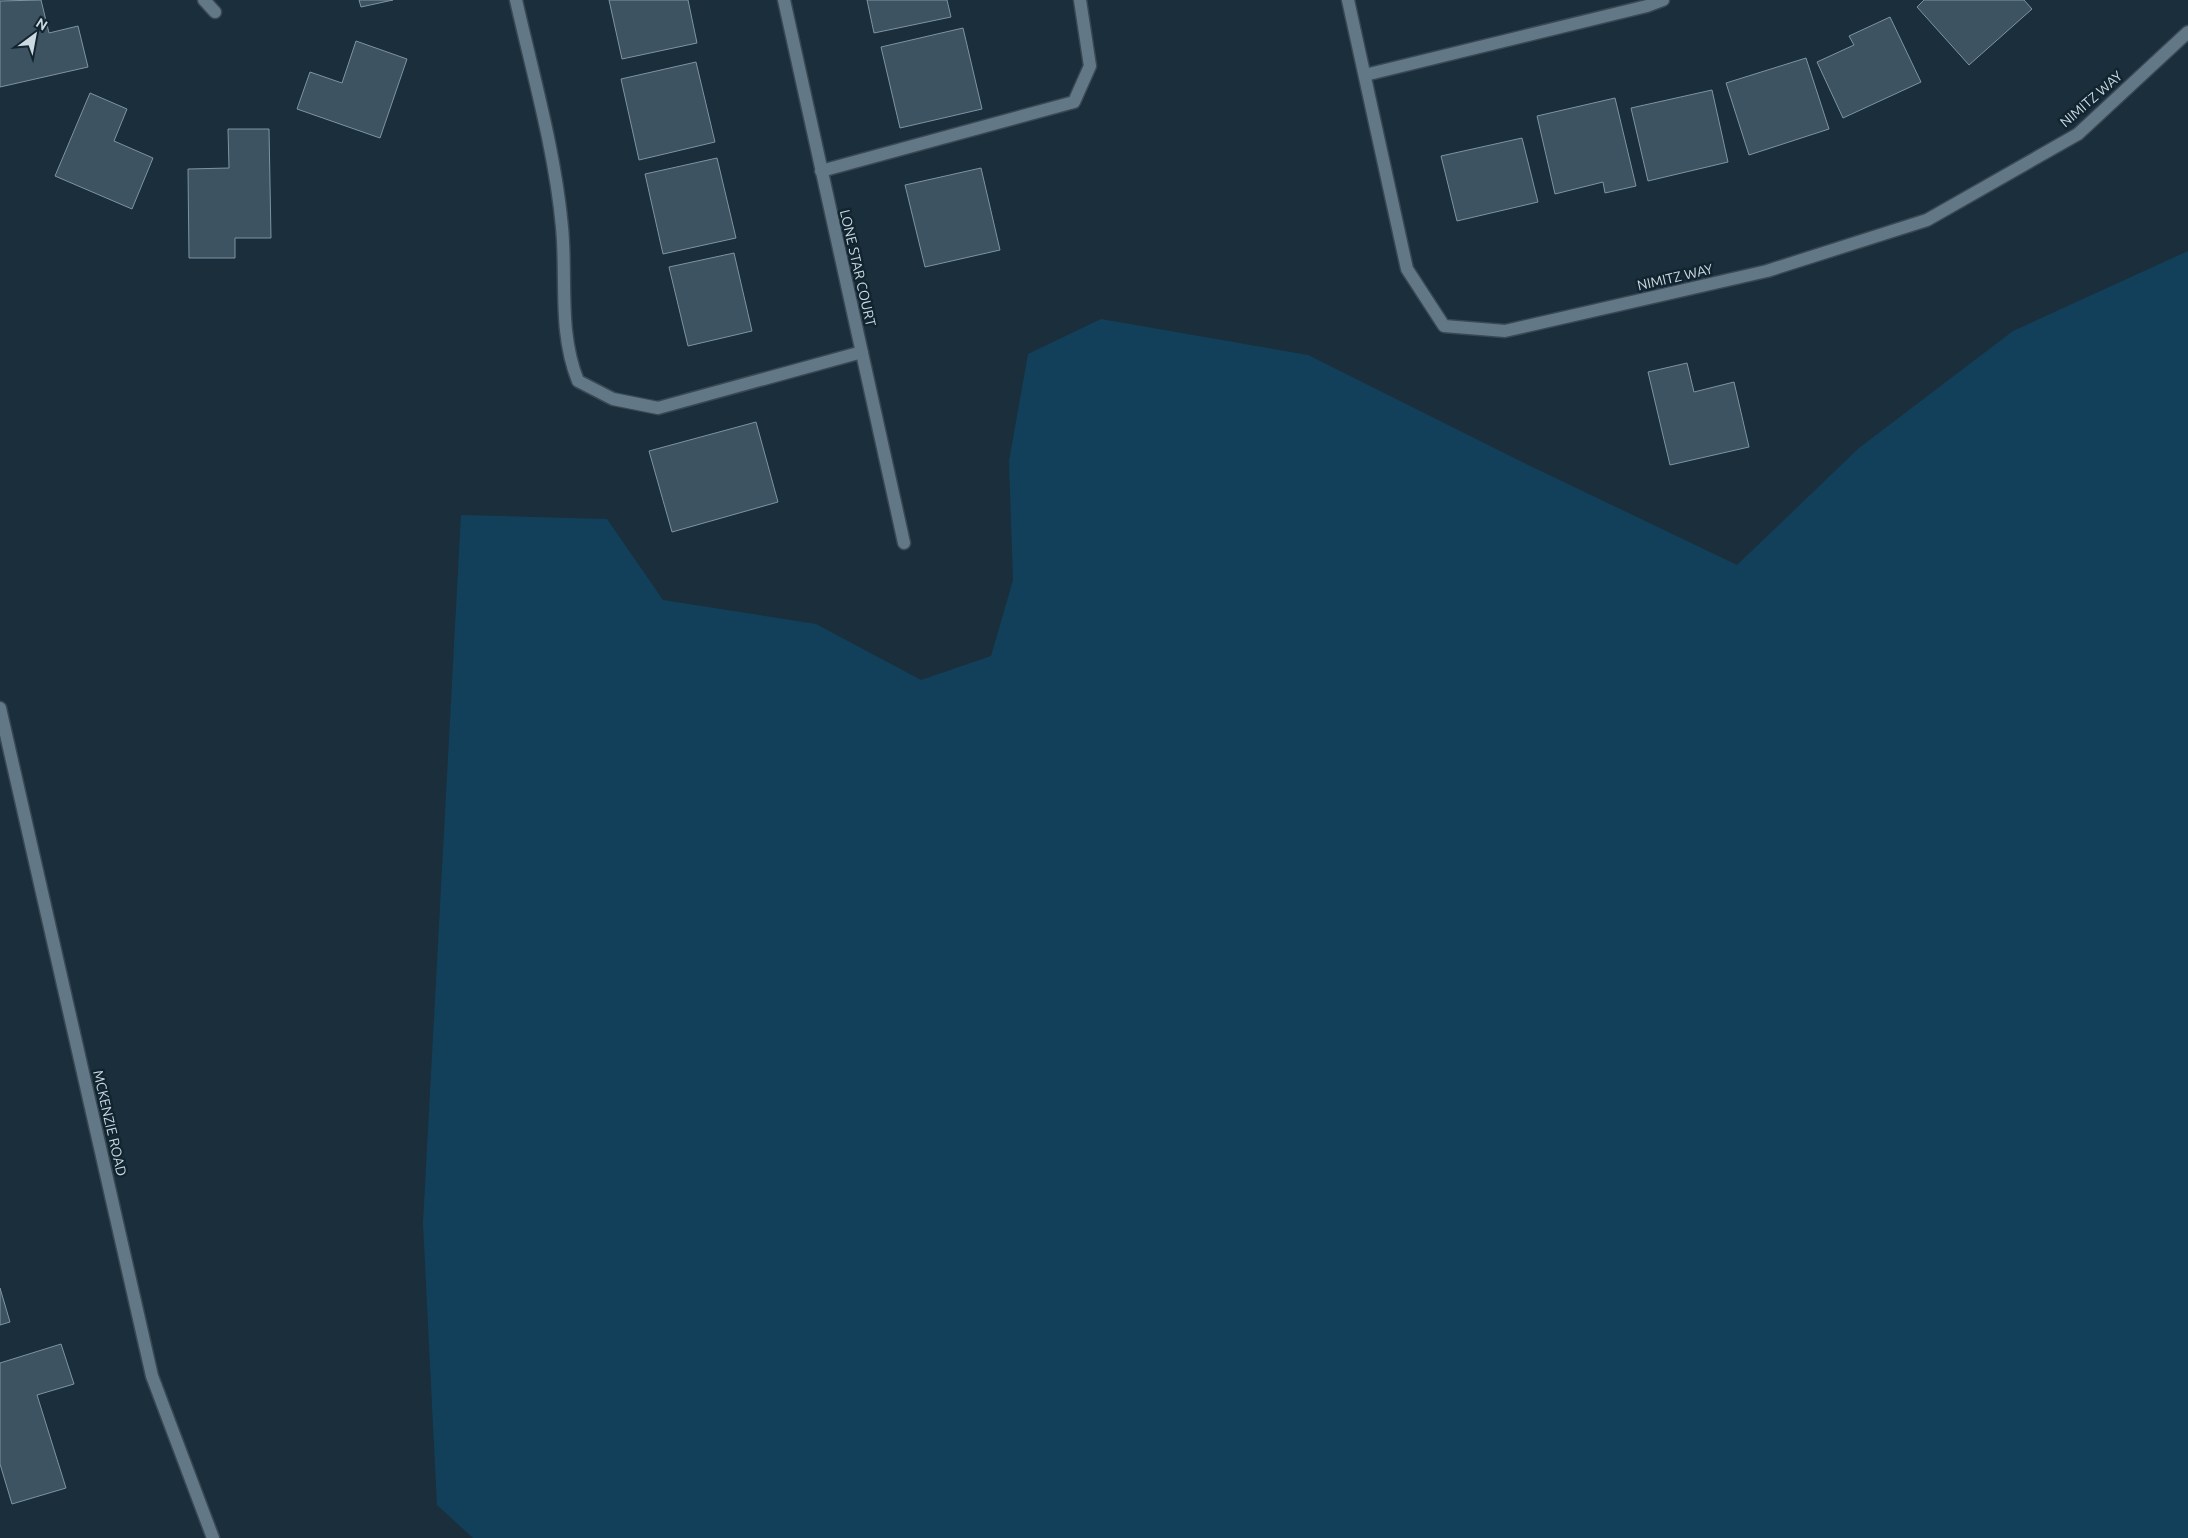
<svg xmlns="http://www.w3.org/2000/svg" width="2188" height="1538" font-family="Ubuntu,sans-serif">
<rect width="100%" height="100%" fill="#1b2e3b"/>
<!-- green -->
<path fill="#12405a" d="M2188,251V1538H473L437,1505L423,1223L461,515L607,519L663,600L816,624L921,680L991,656L1013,580L1009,461L1028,354L1101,319L1308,355L1518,460L1737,565L1859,448L2013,331Z"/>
<!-- building -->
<path fill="#3e5361" stroke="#7d94a4" d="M41,0L49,33L78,26L88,67L0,87V1Z
M359,0H393L361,7Z
M609,0H688L697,43L622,59Z
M867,0H947L951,17L874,33Z
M1924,0H2024L2032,9L1969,65L1917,7Z
M1890,17L1921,82L1843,118L1817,62L1854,45L1849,36Z
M963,28L982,109L900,128L881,47Z
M356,41L407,59L380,138L297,109L310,72L342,83Z
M1806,58L1829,129L1749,155L1726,83Z
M696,62L715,142L639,160L621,79Z
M1712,90L1728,162L1648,181L1631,108Z
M90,93L127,109L114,141L153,158L132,209L55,176Z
M1615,98L1636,186L1605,193L1603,182L1555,194L1537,116Z
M228,129H269L271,238H235V258H189L188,169L229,168Z
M1522,138L1538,202L1457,221L1441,156Z
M717,158L736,238L663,254L645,174Z
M981,168L1000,250L925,267L905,185Z
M734,253L752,331L688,346L669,267Z
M1687,363L1694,392L1734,382L1749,447L1670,465L1648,372Z
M756,422L778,502L672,532L649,451Z
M0,1288L10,1322L0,1325Z
M61,1344L74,1384L37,1395L66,1488L12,1504L0,1464V1363Z"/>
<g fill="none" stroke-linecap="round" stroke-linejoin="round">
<!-- minor casing -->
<g stroke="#394954" stroke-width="15">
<path id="minor" d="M204,0L215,12
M516,0C533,75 555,151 562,227C567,279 558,332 578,381L613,399L658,408L862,352
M784,0L904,543
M1348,0L1407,269L1444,326L1505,331L1767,271L1927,220L2078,134L2188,32
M1365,75L1647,6L1663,0
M821,171L1074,102L1090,66L1080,0
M0,708L152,1376L213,1538"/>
</g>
<!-- minor -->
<use href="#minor" stroke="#627887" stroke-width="12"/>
</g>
<g text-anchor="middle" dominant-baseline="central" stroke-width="5" stroke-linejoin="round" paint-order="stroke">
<!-- street labels -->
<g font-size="14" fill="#cedae2" stroke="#112531">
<text transform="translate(2091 99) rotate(-41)">NIMITZ WAY</text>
<text transform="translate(858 268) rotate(77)">LONE STAR COURT</text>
<text transform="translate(1675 277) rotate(-13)">NIMITZ WAY</text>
<text transform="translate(110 1123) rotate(77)">MCKENZIE ROAD</text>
</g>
</g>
<!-- north arrow -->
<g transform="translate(35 35) rotate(32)" stroke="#112531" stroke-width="4" paint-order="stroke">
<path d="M0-4L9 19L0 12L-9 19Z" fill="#cedae2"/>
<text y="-8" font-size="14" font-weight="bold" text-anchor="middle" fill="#cedae2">N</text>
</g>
</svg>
